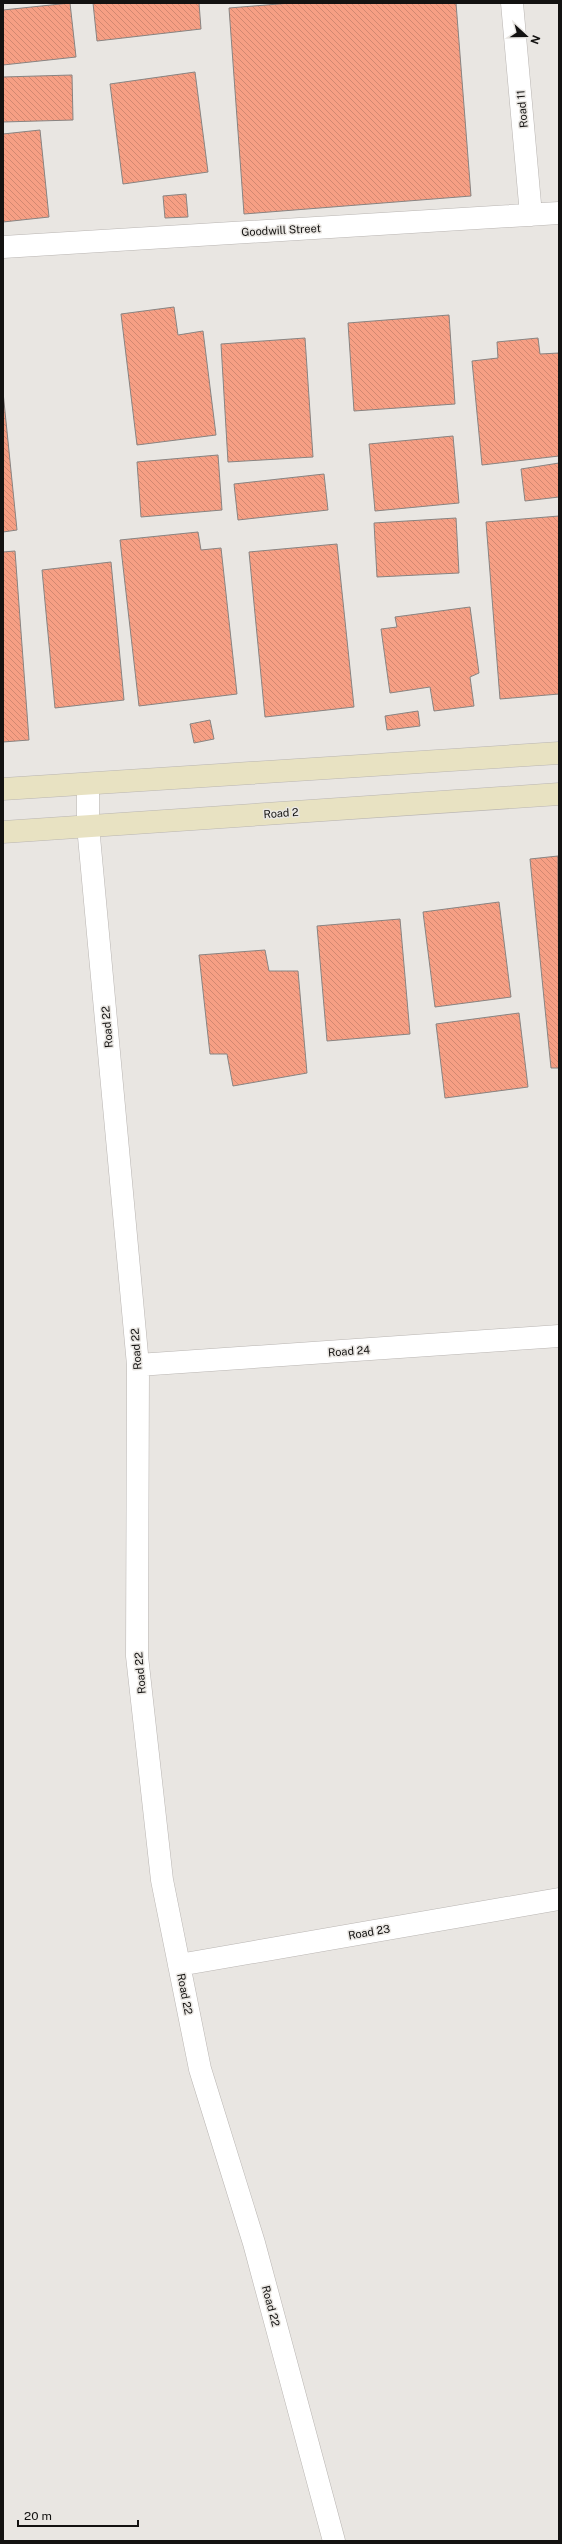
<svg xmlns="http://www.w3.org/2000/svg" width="562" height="2544" font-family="'Public Sans',sans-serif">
<defs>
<pattern id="building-back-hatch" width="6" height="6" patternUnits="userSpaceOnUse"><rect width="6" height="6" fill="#f69f84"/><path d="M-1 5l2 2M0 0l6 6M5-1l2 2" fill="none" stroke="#d28871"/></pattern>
</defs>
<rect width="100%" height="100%" fill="#e9e6e2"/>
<!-- building -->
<path fill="url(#building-back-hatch)" stroke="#888482" d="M70,3L76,57L3,65V10Z
M93,3H199L201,29L97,41Z
M291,3H456L471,196L244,214L229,8Z
M195,72L208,172L123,184L110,84Z
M72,75L73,120L3,122V77Z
M40,130L49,217L3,222V134Z
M186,194L188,217L165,218L163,196Z
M174,307L178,335L203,331L216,435L137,445L121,314Z
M449,315L455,404L354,411L348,323Z
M305,338L313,457L228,462L221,344Z
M538,338L540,354L559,353V456L482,465L472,361L498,358L497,342Z
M3,392L17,530L3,532Z
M453,436L459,503L375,511L369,444Z
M218,455L222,510L141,517L137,462Z
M559,463V497L525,501L521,469Z
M324,474L328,510L238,520L234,484Z
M559,516V694L500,699L486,522Z
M456,518L459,573L377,577L374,523Z
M198,532L201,550L221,548L237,694L139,706L120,540Z
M337,544L354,707L265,717L249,552Z
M15,551L29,740L3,742V552Z
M111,562L124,700L55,708L42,570Z
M470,607L479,673L470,677L474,706L434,711L430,687L390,693L381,629L397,627L395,617Z
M418,711L420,726L387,730L385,716Z
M210,720L214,739L194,743L190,724Z
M558,856L559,1068H551L530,859Z
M499,902L511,997L435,1007L423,912Z
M400,919L410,1034L327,1041L317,926Z
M265,950L269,971H298L307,1073L233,1086L227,1054H210L199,955Z
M519,1013L528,1087L445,1098L436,1024Z"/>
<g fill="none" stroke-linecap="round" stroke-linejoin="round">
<!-- street casing -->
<g stroke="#b9b5b2" stroke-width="23">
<path id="street" d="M512,3L531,215
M3,247L559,213
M88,784V826L138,1365L137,1656L162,1880L200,2069L254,2243L334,2541
M138,1365L559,1336
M179,1965L559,1899"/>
</g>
<!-- secondary casing -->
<g stroke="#b9b5b2" stroke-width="23">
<path id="secondary" d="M3,789L559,753
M3,832L559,794"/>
</g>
<!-- street -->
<use href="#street" stroke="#fff" stroke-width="22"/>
<!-- secondary -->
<use href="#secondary" stroke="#e8e2c2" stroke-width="22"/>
</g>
<g text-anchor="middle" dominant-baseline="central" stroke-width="3" stroke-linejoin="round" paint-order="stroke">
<!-- street labels -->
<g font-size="11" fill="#131211" stroke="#e9e6e2">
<text transform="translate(522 109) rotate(-95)">Road 11</text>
<text transform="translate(281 230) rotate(-3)">Goodwill Street</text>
<text transform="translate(281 813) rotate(-4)">Road 2</text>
<text transform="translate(107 1027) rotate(-95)">Road 22</text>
<text transform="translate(136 1349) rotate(-94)">Road 22</text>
<text transform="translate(349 1351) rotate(-4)">Road 24</text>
<text transform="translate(140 1673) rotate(-95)">Road 22</text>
<text transform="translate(369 1932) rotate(-10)">Road 23</text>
<text transform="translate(185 1994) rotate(79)">Road 22</text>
<text transform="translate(271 2306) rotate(75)">Road 22</text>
</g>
</g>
<!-- border -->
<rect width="562" height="2544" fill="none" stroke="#131211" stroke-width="8"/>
<!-- north arrow -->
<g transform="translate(526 36) rotate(111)" stroke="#e9e6e2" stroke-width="3" paint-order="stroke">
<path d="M0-3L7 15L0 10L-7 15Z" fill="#131211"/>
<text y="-6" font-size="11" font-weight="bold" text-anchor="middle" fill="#131211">N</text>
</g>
<!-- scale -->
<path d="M18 2520v6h120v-6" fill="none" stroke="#131211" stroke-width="2"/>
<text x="24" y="2520" font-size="12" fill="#131211" stroke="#e9e6e2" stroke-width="3" paint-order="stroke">20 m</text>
</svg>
